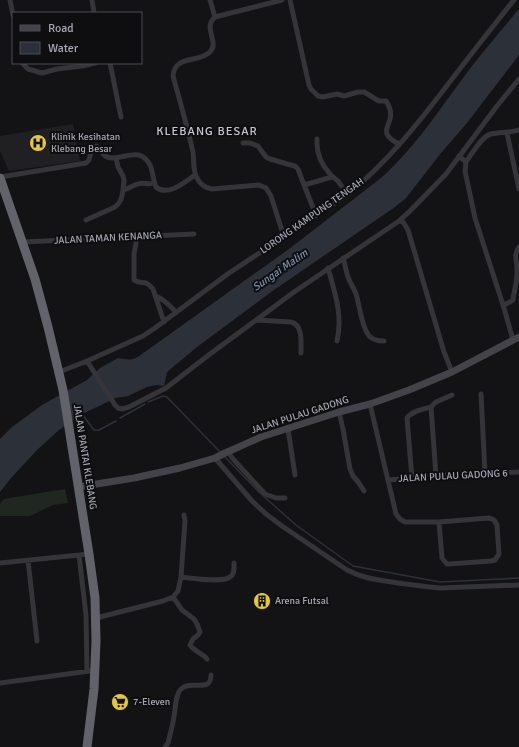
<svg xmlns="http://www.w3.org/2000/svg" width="519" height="747" font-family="Signika,sans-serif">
<rect width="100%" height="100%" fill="#131315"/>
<!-- built -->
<path fill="#201f21" d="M73,124L80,161L9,171L0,151V136Z"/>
<!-- green -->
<path fill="#202721" d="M65,489L68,503L53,505L30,516H0V504L4,499Z"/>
<!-- water -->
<path fill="#2c3139" d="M519,9V55L467,123L441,153L406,198L395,207L271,292L197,347L167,372L164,386L156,385L147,387L128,396L116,398L82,414L59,430L37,450L11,478L0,492V439L12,427L42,405L87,380L100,368L118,358C129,360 133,361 142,354L289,249L381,178C417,146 443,104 472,66C487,47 503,28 519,9Z"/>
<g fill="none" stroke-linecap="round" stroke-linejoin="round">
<!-- stream -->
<path stroke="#2c3139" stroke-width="1.5" d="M148,402L163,396L167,397L221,453
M82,414L94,430H99L116,421
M120,418L145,404
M224,456L261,494L296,525L353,566L440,582L519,578"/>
<!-- street -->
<path stroke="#343439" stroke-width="5" d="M10,0L13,15
M92,0L94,13
M210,0L215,17
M282,0L215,17C202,28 220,42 210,52C199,63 174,55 173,76C180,101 187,126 193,152C194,159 193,169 196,176C199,183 205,188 212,189L259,185L266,188L271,196L284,237
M290,0L309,85L311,89L318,96L323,97L337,94L344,96L358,92H364L379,101H386C390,107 392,112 390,119C389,124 385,129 387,134C389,139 395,142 399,144
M22,63L28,69L42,73L57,69L82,66L95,63
M110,63L121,117
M507,133L519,189
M317,139C316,152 321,164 330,174C333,177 335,179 338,181C341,185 344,190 347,195
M243,143H250L258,146L266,157L270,159L291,165L295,166L298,169L304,185L316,215
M459,156L466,162L465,171L475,218L504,308L513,340
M116,158L118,167L123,176L124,180L123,190
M466,162C471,155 482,136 491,134C500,132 510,133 519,130
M0,177L86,163L89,160L92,148L96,146C101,149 102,155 107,157C109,158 111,158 113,158C128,157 141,148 150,165C153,172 153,180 156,187C168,197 185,182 195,175
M304,185L332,177
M86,220L115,207C121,203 122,197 123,190C129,189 133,185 138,184C144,182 148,185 154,183
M399,221L403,222L408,230L444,352L452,372
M137,237L134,254V280C138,283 141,282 146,283C149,284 151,287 153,289L164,322
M23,242L194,234
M343,258C345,264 346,271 348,277C350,283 354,288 356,294C360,306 361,326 369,336C373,340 379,341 384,341
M328,268C335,293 343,316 337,341
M156,296C165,300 170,306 176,312
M504,305L510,302L513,300C514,290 518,280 517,269C517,260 513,256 519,247
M256,320L291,322C303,325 301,342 301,353
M87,361L115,405L118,408L122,409L129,407L166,388L210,354L294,292L399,221L410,211L446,174L497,106L519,79
M59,372L87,361L143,336L155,328L229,273L347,195C388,162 420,121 452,79C472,53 493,26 514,0
M481,394L485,473
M370,404L396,514L400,519L405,522H439L489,518C494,519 495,521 497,525L499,554L495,560L491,561L449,564H447L442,558L439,522
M339,412L343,429L350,469L353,476L359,483L364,491
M288,429L295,475
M230,451V455L234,460L265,494L276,498H285
M215,458L252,501L266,514L282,526L347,570C364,579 380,580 398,583C413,585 427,587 441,588L519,585
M436,476L431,407L436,402L452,395
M412,478L407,418C412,411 423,409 431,407
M388,480L461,474L519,472
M79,555L86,615L87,671
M28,560L37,641
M0,563L89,554
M181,577C191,578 223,583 230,577C235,574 234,568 234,563
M173,597L182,610L194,619L197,624L200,632L198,635L193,639L190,645C194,651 202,653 207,659
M96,618L163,601L173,597L178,591L181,577L185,521L184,515
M0,683L90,671
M165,747L168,743C170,734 173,725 174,716C176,707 175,695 181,689C191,679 211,694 211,675"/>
<!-- secondary -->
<path stroke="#434349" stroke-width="7" d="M78,487L134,478L180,468L215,458L225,453L261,437L339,412L370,404L409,390L452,372L519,337"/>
<!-- highway -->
<path stroke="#61626a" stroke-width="9" d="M0,178L35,279L48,327L63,390L89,554L95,598L96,641L94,689L87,747"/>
</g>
<!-- icons -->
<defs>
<g id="hospital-disc" transform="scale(0.9)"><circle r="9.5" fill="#e4c83b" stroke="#0e0e10"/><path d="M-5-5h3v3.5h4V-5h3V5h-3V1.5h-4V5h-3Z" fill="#111"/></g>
<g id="building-disc" transform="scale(0.9)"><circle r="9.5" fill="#e4c83b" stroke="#0e0e10"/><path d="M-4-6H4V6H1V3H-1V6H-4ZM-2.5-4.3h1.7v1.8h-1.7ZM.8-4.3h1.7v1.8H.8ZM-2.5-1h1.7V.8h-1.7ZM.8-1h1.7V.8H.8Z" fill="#111"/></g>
<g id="supermarket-disc" transform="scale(0.9)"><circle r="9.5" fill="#e4c83b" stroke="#0e0e10"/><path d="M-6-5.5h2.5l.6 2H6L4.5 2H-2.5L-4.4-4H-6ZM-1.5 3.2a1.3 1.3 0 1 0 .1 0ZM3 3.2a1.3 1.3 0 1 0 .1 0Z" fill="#111"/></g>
</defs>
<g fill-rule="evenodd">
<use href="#hospital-disc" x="38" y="143"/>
<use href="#building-disc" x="262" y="601"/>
<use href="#supermarket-disc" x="120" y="702"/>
</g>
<g text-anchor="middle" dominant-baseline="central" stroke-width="4" stroke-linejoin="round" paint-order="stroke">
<!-- poi labels -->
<g font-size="10" fill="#a6a8b4" stroke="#0e0e10" text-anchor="start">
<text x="51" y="137">Klinik Kesihatan<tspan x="51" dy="12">Klebang Besar</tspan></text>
<text x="275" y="601">Arena Futsal</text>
<text x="133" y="702">7-Eleven</text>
</g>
<!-- street labels -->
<g font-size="10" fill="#a6a8b4" stroke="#0e0e10">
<text transform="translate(312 216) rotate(-35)">LORONG KAMPUNG TENGAH</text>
<text transform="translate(108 238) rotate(-3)">JALAN TAMAN KENANGA</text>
<text transform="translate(300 415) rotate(-18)">JALAN PULAU GADONG</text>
<text transform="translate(85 457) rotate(81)">JALAN PANTAI KLEBANG</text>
<text transform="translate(453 476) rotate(-3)">JALAN PULAU GADONG 6</text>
</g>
<!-- water labels -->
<g font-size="11" font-style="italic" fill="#7f8fad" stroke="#0e0e10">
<text transform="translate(280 270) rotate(-35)">Sungai Malim</text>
</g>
<!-- quarter labels -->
<g font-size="12" letter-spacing="1" fill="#c6c7d0" stroke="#0e0e10">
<text x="207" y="131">KLEBANG BESAR</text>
</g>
</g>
<!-- legend -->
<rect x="12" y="12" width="130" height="52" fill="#0e0e10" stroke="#4b4c52"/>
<rect x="20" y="25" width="20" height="6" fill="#434349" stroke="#4b4c52"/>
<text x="48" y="32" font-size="12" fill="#a6a8b4">Road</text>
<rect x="20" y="42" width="20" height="12" fill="#2c3139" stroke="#4b4c52"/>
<text x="48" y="52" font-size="12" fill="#a6a8b4">Water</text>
</svg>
